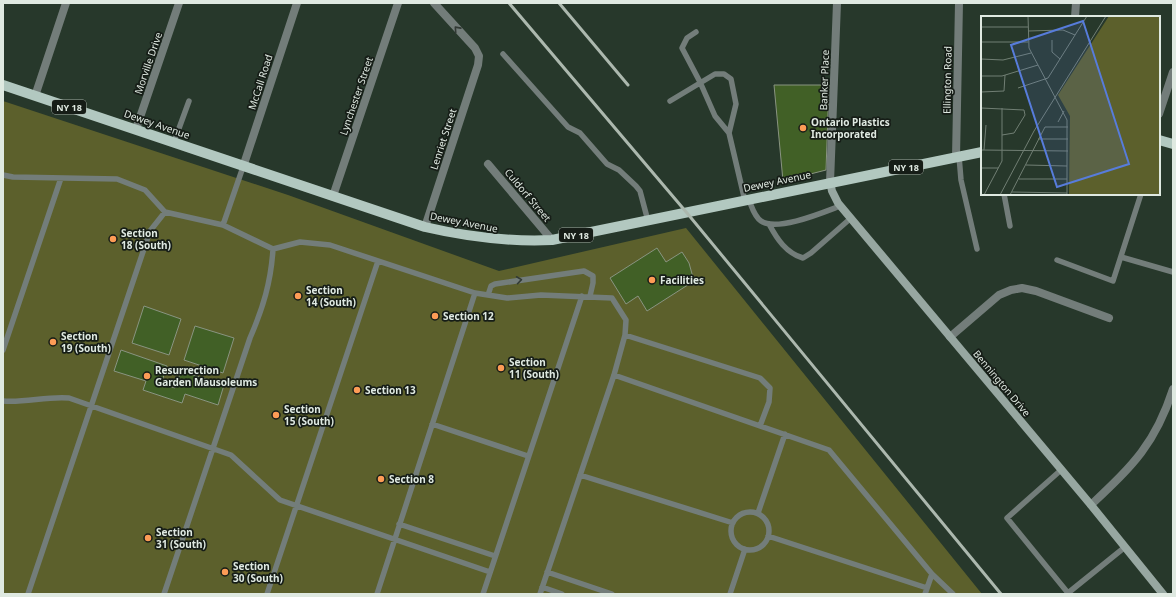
<svg xmlns="http://www.w3.org/2000/svg" width="1176" height="597" font-family="'Noto Sans',sans-serif">
<rect width="100%" height="100%" fill="#27382b"/>
<!-- green -->
<path fill="#5c602c" d="M3,101L288,195L499,271L686,228L982,594H3Z"/>
<!-- building -->
<path fill="#416026" stroke="#899481" d="M774,85H829L826,170L783,181Z
M657,248L666,262L682,252L689,263L694,281L647,311L638,296L626,304L610,278Z
M144,306L181,319L169,355L132,343Z
M195,326L234,338L223,373L184,360Z
M121,350L167,366L161,384L175,388L181,371L224,385L218,405L185,394L182,403L143,390L146,381L114,371Z"/>
<g fill="none" stroke-linecap="round" stroke-linejoin="round">
<!-- lane -->
<path stroke="#737d7a" stroke-width="5.5" d="M696,32L687,38L682,48L700,82L715,116L729,133
M503,54L568,127L580,133L607,164L619,170L636,186L640,191L648,221
M670,101L715,74H724L731,79L736,104L729,133L745,201
M174,142L189,101
M959,156L961,180L977,249
M243,167L223,225L273,249L300,242L330,245L475,293L507,298L541,295L612,298L626,320L625,335L614,375L540,594
M3,175L13,177L117,179L145,190L165,212
M1004,194L1010,226
M749,200C752,207 754,216 761,221C777,232 824,212 840,206
M769,224C777,239 786,253 803,258L811,253L851,218
M1121,257L1173,272
M1057,260L1113,281L1141,194
M488,295L491,286L495,284L584,271L593,276V283L590,296
M625,335L760,378L770,388L769,402L760,426
M3,350L61,178
M614,375L829,450L932,574L953,594
M3,401C25,403 47,396 69,398L214,449L231,455L280,500L490,572
M432,424L528,456
M1061,470L1007,518L1068,593L1125,547
M580,475L733,523
M731 531a19 19 0 1 1 38 0a19 19 0 1 1-38 0Z
M758,513L785,434
M399,524L495,556
M768,536L927,588
M547,572L612,594
M542,587L562,594
M28,594L150,231L165,212L223,225
M164,594L250,338C263,308 271,282 273,249
M267,594L378,261
M377,594L475,293
M483,594L582,296
M730,594L745,549
M925,594L932,574"/>
<!-- street -->
<path stroke="#737d7a" stroke-width="8" d="M1075,17L1076,3
M35,96L66,3
M1159,114L1173,72
M136,129L179,3
M956,157L959,3
M488,164L552,240
M243,167L297,3
M830,182L837,3
M333,196L398,3
M425,227L478,65L479,56L475,48L434,3
M950,337L999,295L1011,290L1022,288L1036,291L1109,318
M1091,505C1132,466 1155,445 1173,389"/>
<!-- secondary -->
<path stroke="#97a7a1" stroke-width="8" d="M830,182L832,191L838,203L1091,505L1163,594"/>
<!-- primary -->
<path stroke="#b2c8c0" stroke-width="10" d="M3,85L425,227C468,237 508,242 552,240L982,152
M1159,140L1173,144"/>
<!-- rail -->
<path stroke="#acb8ae" stroke-width="3" d="M509,3L687,213L1001,594
M559,3L628,85"/>
</g>
<!-- one-way arrows -->
<defs><path id="oneway-chevron" d="M-2-3.5L2.5 0L-2 3.5" fill="none" stroke-width="1.6" stroke-linecap="round" stroke-linejoin="round"/></defs>
<g stroke="#323a35">
<use href="#oneway-chevron" transform="translate(457 29) rotate(-132)"/>
<use href="#oneway-chevron" transform="translate(519 280) rotate(-8)"/>
</g>
<!-- markers -->
<g fill="#fd9c56" stroke="#161d17" stroke-width="1.5">
<circle cx="803" cy="128" r="4"/>
<circle cx="113" cy="239" r="4"/>
<circle cx="652" cy="280" r="4"/>
<circle cx="298" cy="296" r="4"/>
<circle cx="435" cy="316" r="4"/>
<circle cx="53" cy="342" r="4"/>
<circle cx="501" cy="368" r="4"/>
<circle cx="147" cy="376" r="4"/>
<circle cx="357" cy="390" r="4"/>
<circle cx="276" cy="415" r="4"/>
<circle cx="381" cy="479" r="4"/>
<circle cx="148" cy="538" r="4"/>
<circle cx="225" cy="572" r="4"/>
</g>
<g text-anchor="middle" dominant-baseline="central" stroke-width="3.5" stroke-linejoin="round" paint-order="stroke">
<!-- shield labels -->
<g fill="#161d17" stroke="#a3aca4" stroke-width="1">
<rect x="52" y="100" width="34" height="14" rx="3"/>
<rect x="889" y="160" width="34" height="14" rx="3"/>
<rect x="559" y="228" width="34" height="14" rx="3"/>
</g>
<g font-size="9" font-weight="bold" fill="#dfe9e1">
<text x="69" y="107">NY 18</text>
<text x="906" y="167">NY 18</text>
<text x="576" y="235">NY 18</text>
</g>
<!-- street labels -->
<g font-size="10" fill="#dfe9e1" stroke="#161d17">
<text transform="translate(148 63) rotate(-71)">Morville Drive</text>
<text transform="translate(824 80) rotate(-88)">Banker Place</text>
<text transform="translate(947 80) rotate(-89)">Ellington Road</text>
<text transform="translate(260 82) rotate(-72)">McCall Road</text>
<text transform="translate(356 96) rotate(-71)">Lynchester Street</text>
<text transform="translate(157 124) rotate(19)">Dewey Avenue</text>
<text transform="translate(443 139) rotate(-72)">Lenriet Street</text>
<text transform="translate(777 181) rotate(-12)">Dewey Avenue</text>
<text transform="translate(528 195) rotate(50)">Culdorf Street</text>
<text transform="translate(464 222) rotate(11)">Dewey Avenue</text>
<text transform="translate(1002 383) rotate(50)">Bennington Drive</text>
</g>
<!-- poi labels -->
<g font-size="10" font-weight="bold" fill="#dfe9e1" stroke="#161d17" text-anchor="start">
<text x="811" y="122">Ontario Plastics<tspan x="811" dy="12">Incorporated</tspan></text>
<text x="121" y="233">Section<tspan x="121" dy="12">18 (South)</tspan></text>
<text x="660" y="280">Facilities</text>
<text x="306" y="290">Section<tspan x="306" dy="12">14 (South)</tspan></text>
<text x="443" y="316">Section 12</text>
<text x="61" y="336">Section<tspan x="61" dy="12">19 (South)</tspan></text>
<text x="509" y="362">Section<tspan x="509" dy="12">11 (South)</tspan></text>
<text x="155" y="370">Resurrection<tspan x="155" dy="12">Garden Mausoleums</tspan></text>
<text x="365" y="390">Section 13</text>
<text x="284" y="409">Section<tspan x="284" dy="12">15 (South)</tspan></text>
<text x="389" y="479">Section 8</text>
<text x="156" y="532">Section<tspan x="156" dy="12">31 (South)</tspan></text>
<text x="233" y="566">Section<tspan x="233" dy="12">30 (South)</tspan></text>
</g>
</g>
<!-- overview -->
<g transform="translate(981 16)">
<rect width="179" height="179" fill="#27382b"/>
<path d="M128,0H179V179H88L89,100L77,79Z" fill="#5c602c"/>
<path fill="none" stroke="#717f74" stroke-width="1" d="M47,0L48,32L86,104V179M0,11H47M47,15L82,14L94,19M71,24V36L79,43M0,26H47M0,43L22,44L50,37M0,60H21L57,49M37,72L67,62L106,0M0,76L23,75L24,59M0,92L43,94L44,99L33,117L21,119M77,106L83,95M57,123H87M0,134L87,135M3,134L5,109M45,149L86,150M0,152H17M38,163H86M31,176L86,177M3,179L21,145V92M19,179L53,115L125,0M29,179L64,111H87"/>
<path fill="#577cdb" fill-opacity="0.15" stroke="#577cdb" stroke-width="2" d="M102,5L148,148L76,171L30,29Z"/>
<rect width="179" height="179" fill="none" stroke="#dfe9e1" stroke-width="2"/>
</g>
<!-- border -->
<rect width="1176" height="597" fill="none" stroke="#dfe9e1" stroke-width="8"/>
</svg>
